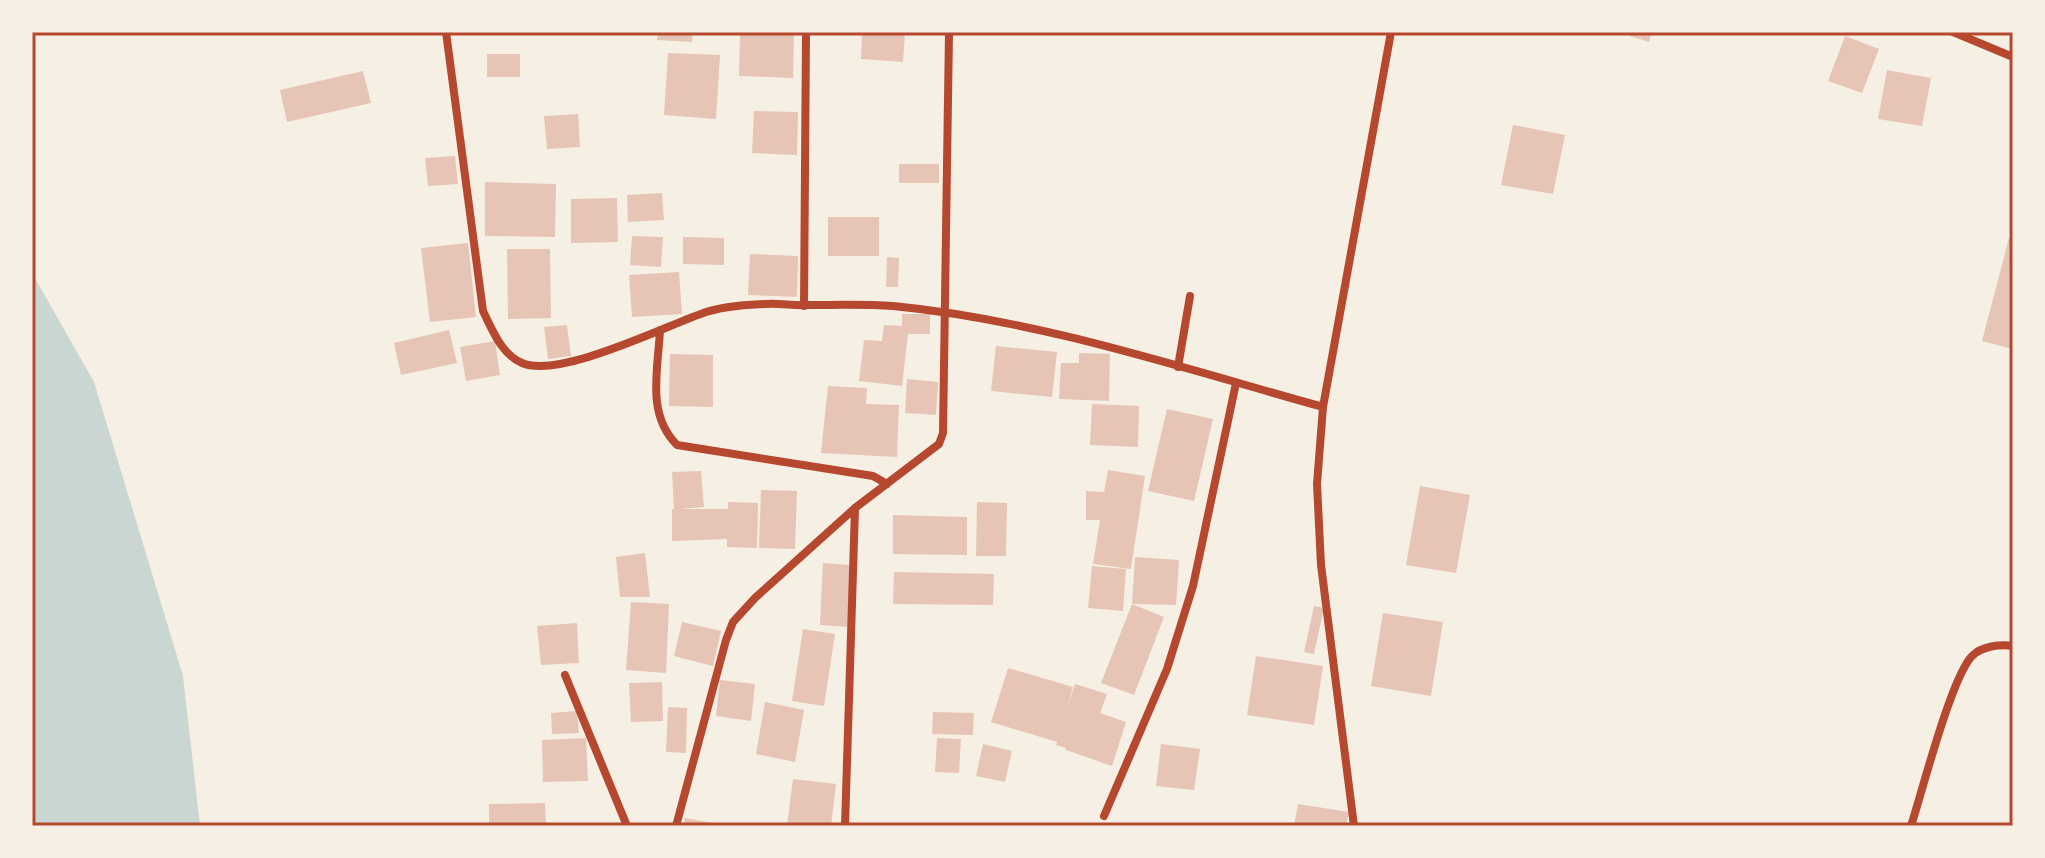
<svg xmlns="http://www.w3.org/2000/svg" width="2045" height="858" font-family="'Public Sans',sans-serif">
<rect width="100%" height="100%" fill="#f6efe4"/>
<!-- water -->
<path fill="#c9d6d2" d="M32,273L94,382L183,676L200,826H32Z"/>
<!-- building -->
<path fill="#e6c5b7" d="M658,32H693L692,42L657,40Z
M740,32H794L793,78L739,76Z
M862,32H905L903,62L861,59Z
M1631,32H1652L1649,42L1630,36Z
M1845,36L1879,49L1862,93L1828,81Z
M668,53L720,55L716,119L664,115Z
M487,54H520V77H487Z
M1887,70L1931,78L1922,126L1878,119Z
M363,71L371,103L287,122L280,90Z
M754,111L798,112L797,155L752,153Z
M578,114L580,147L547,149L544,116Z
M1513,125L1565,135L1553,194L1501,185Z
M455,156L458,184L428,186L425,158Z
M899,164H939V183H899Z
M485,182L556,184L555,237L485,236Z
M662,193L664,220L628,222L627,195Z
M617,198L618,242L571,243V199Z
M828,217H879V256H828Z
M632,236L663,237L661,267L630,265Z
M683,237L724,238V265L683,264Z
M2009,238L2013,239V349L1982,341Z
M468,243L476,317L430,322L421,248Z
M507,249H550L551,318L508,319Z
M750,254L798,256L797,297L748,295Z
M887,257L899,258L898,287H886Z
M679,272L682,314L632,317L629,275Z
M902,314H930V334H908L902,386L859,381L864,340L882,341L884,325L902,326Z
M567,325L571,356L548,359L544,327Z
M449,330L457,363L401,375L394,343Z
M495,341L500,375L466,381L460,347Z
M996,346L1057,352L1052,397L991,391Z
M1079,353L1110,354L1109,401L1059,399L1061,363H1079Z
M670,354L713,355V407L669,406Z
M907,379L938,382L936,415L905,413Z
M828,386L867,388L866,404L899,405L897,457L821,453Z
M1092,404L1139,406L1138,447L1090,445Z
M1167,409L1213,419L1194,501L1148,491Z
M1108,470L1145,476L1131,569L1093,564L1100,520H1086V491L1104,492Z
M701,471L704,507L680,509H728V502L758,503L757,548L727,547V539L672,541V509H674L672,472Z
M1420,486L1470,495L1456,573L1406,565Z
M761,490L797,491L795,549L759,548Z
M977,502L1007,503L1006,556H976Z
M893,515L967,517V555L893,554Z
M645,553L650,597H620L616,557Z
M1135,557L1179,560L1176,605L1132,604Z
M823,563L851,565L848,627L820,625Z
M1092,566L1126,569L1123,611L1088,608Z
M894,572L994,574L993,605L893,604Z
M631,602L669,604L666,673L626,670Z
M1132,604L1164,617L1134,695L1101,683Z
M1314,606L1324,608L1314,654L1304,652Z
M1383,613L1443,622L1431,696L1371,686Z
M682,622L721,631L713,666L674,656Z
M577,623L579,663L541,665L537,626Z
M803,629L835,634L824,706L792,701Z
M1256,656L1323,666L1314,725L1247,715Z
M1008,668L1073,687L1068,706L1075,684L1107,694L1100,713L1126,722L1112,766L1066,750V748L1056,745L1057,742L991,722Z
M720,680L755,684L751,721L716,716Z
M662,682L663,721L631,722L629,683Z
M765,702L804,710L795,762L756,754Z
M668,707L687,708L686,753L666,752Z
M577,711L579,733L552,734L551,713Z
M933,712L974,713L973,735L932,734Z
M586,738L588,781L543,782L542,740Z
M937,738L961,739L959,773L935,772Z
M983,744L1012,751L1005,782L976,776Z
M1161,744L1200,749L1194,790L1156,786Z
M793,779L836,784L831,826H787Z
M545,803L546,826H489V804Z
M1298,804L1349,812L1346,826H1294Z
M685,818L713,823L712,826H684Z"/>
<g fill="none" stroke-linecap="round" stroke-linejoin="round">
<!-- minor -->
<path stroke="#b5482f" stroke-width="8" d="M446,32L483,311C492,329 501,354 522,363C560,379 665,326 706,312C725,306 746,305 766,304C780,303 794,306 808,305C836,305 865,304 893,306C1039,320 1182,368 1323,407
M1953,32L2013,57
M804,306L806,32
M660,330C658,371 646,414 677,445L873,476L887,484
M1178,367L1190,296
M565,675L627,826
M1104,816L1167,669L1193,586L1236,383
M676,826L726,640L733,622L755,598L855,508L939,444L943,433L949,32
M845,826L855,508
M1354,826L1321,565L1317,484L1323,407L1391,32
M1911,826C1922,792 1951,678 1972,656C1982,646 2000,644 2013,646"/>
</g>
<!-- border -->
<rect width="2045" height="858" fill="none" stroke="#f6efe4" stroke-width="68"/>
<rect x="34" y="34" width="1977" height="790" fill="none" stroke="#b5482f" stroke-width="3"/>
</svg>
